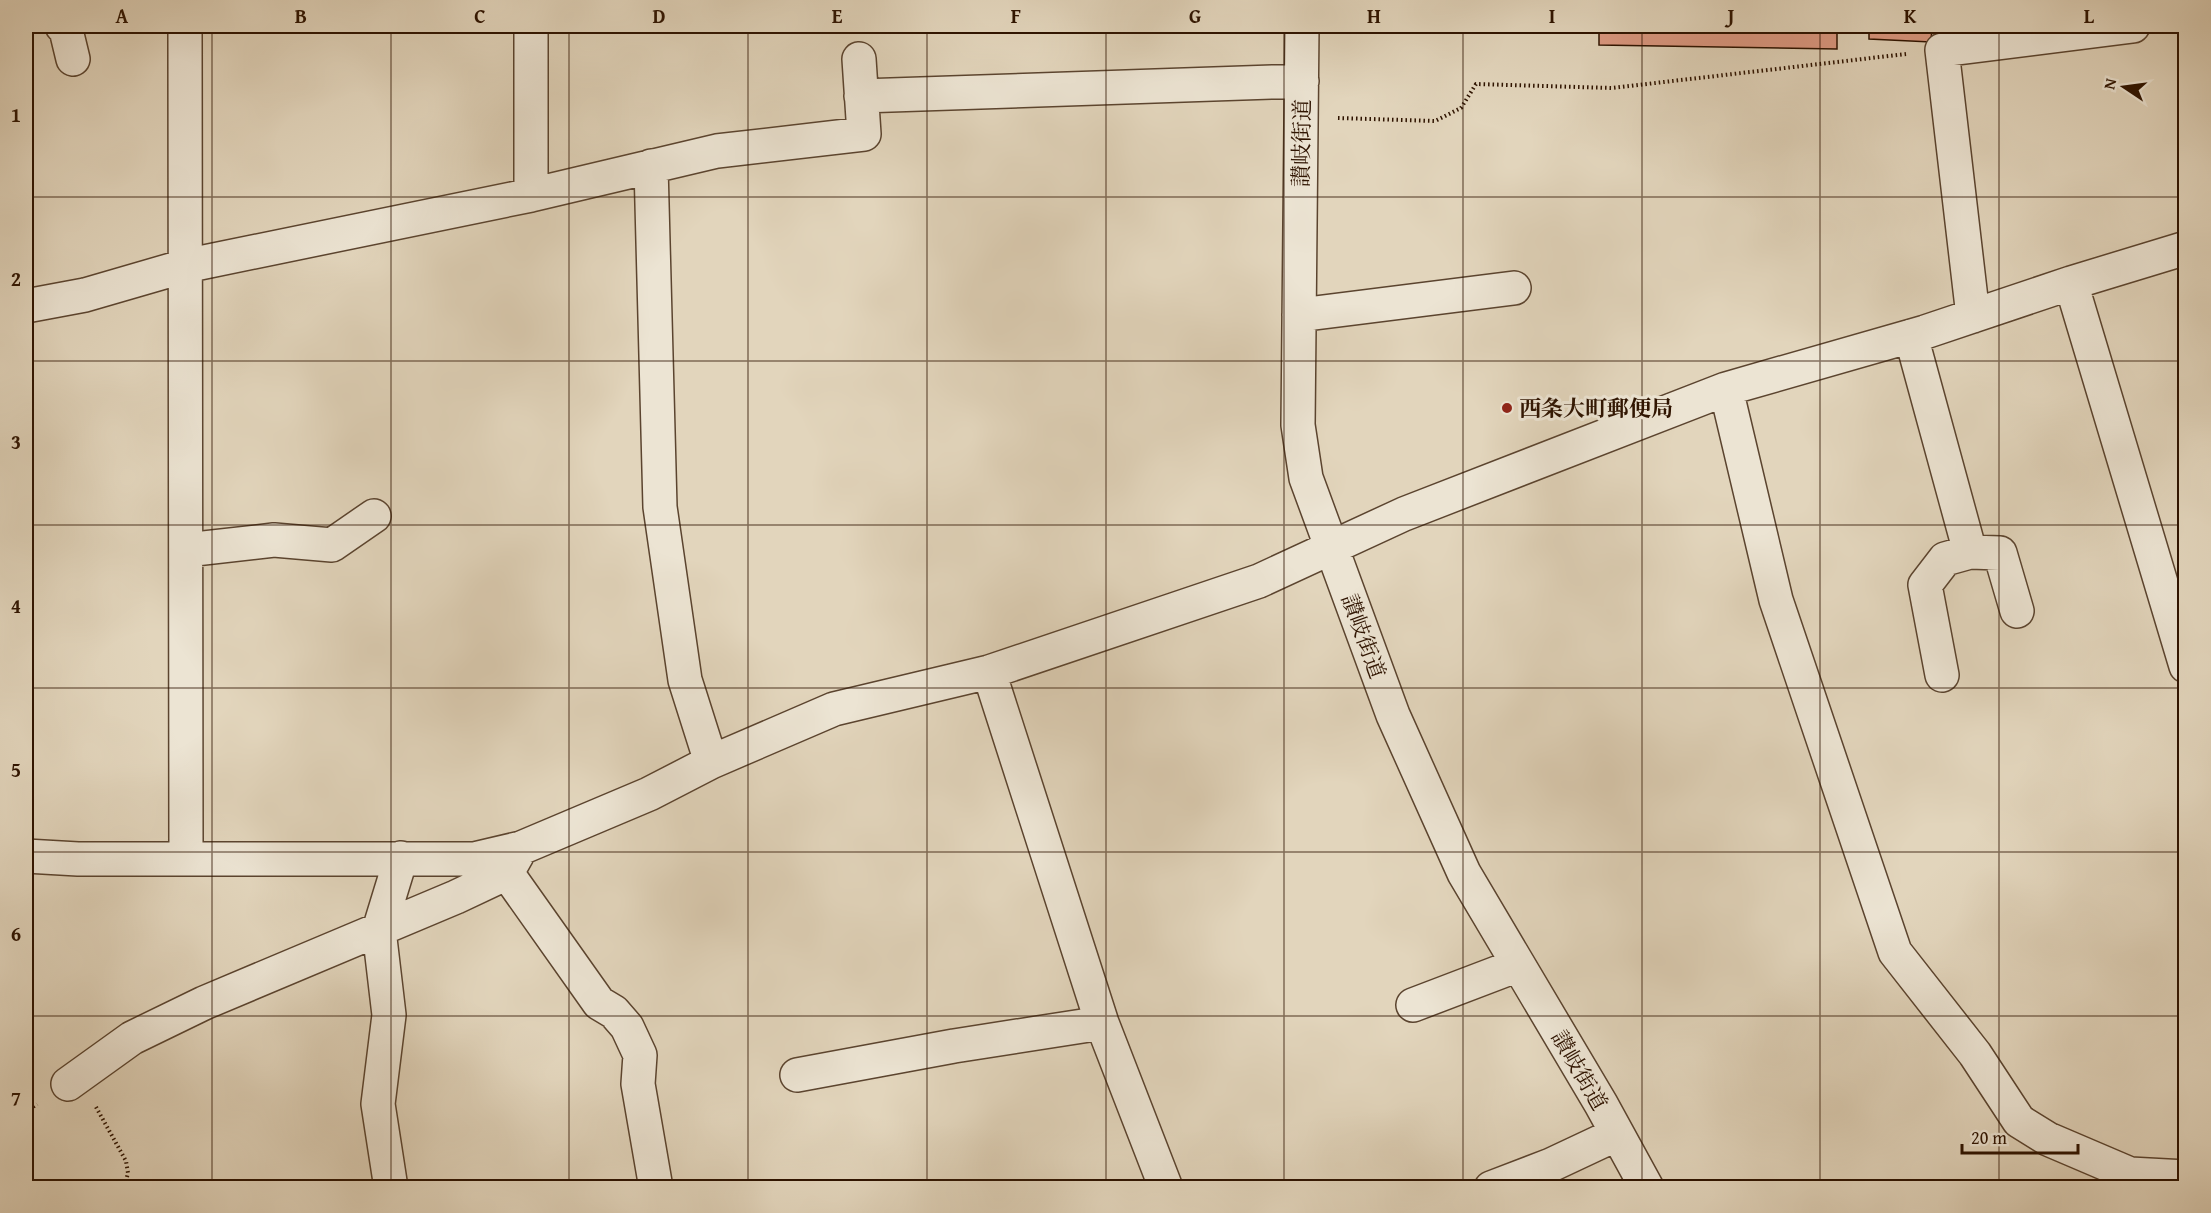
<svg xmlns="http://www.w3.org/2000/svg" width="2211" height="1213" font-family="'Gentium Book Plus','Noto Serif JP',serif">
<rect width="100%" height="100%" fill="#e2d5bc"/>
<filter id="stains"><feTurbulence type="fractalNoise" baseFrequency=".00333" numOctaves="4"/><feColorMatrix values="0 0 0 0 .2 0 0 0 0 .09 0 0 0 0 .02 0 0 0 .5 -.17"/></filter>
<radialGradient id="worn" r=".72"><stop offset=".6" stop-color="#630" stop-opacity="0"/><stop offset="1" stop-color="#630" stop-opacity=".3"/></radialGradient>
<!-- building -->
<path fill="#dd9a83" stroke="#2e1300" stroke-width="1.5" d="M1599,26H1837V49L1599,45Z
M1869,26H1932L1931,42L1869,39Z"/>
<g fill="none" stroke-linecap="round" stroke-linejoin="round">
<!-- street casing -->
<g stroke="#5b442f" stroke-width="36">
<path id="street" d="M62,26L66,30L73,59
M185,26L186,858
M1302,26L1298,425L1306,478L1331,546L1393,715L1464,873L1601,1104L1647,1188
M861,96L1302,81
M651,166L660,507L685,680L711,762
M531,195V26
M2071,283L2186,666
M26,306L85,295L185,266L531,195L717,151L864,134L859,59
M1299,315L1514,288
M1973,316L1942,50L2133,26
M1911,336L1970,552
M1726,389L1776,600L1895,952L1975,1054L2019,1121L2048,1139L2130,1174L2186,1177
M186,550L274,540L332,545L374,516
M989,672L1102,1023L1166,1188
M1942,675L1925,585L1945,559L1970,552L2000,553L2017,611
M26,856L78,859H474L521,848L649,794L711,762L834,709L989,672L1259,581L1404,514L1726,389L1925,332L2071,283L2186,248
M507,873L599,1003L614,1012L627,1027L640,1055L638,1084L656,1188
M1413,1005L1518,965
M797,1075L954,1046L1102,1023
M68,1084L132,1038L204,1003L456,897L507,873L521,848
M391,1188L378,1104L389,1015L379,930L401,858
M1491,1188L1551,1165L1617,1134"/>
</g>
<!-- path -->
<path stroke="#2e1300" stroke-width="4" stroke-dasharray="1.5 3" stroke-linecap="butt" d="M1338,118L1435,121L1461,108L1476,84L1612,88L1906,54
M96,1107L126,1161L128,1173L124,1188
M26,1112L37,1104"/>
<!-- street -->
<use href="#street" stroke="#ece4d3" stroke-width="33"/>
</g>
<!-- grid -->
<path fill="none" stroke="#2e1300" stroke-width="1.5" stroke-opacity="0.55" d="M212,26V1188M391,26V1188M569,26V1188M748,26V1188M927,26V1188M1106,26V1188M1284,26V1188M1463,26V1188M1642,26V1188M1820,26V1188M1999,26V1188M26,197H2186M26,361H2186M26,525H2186M26,688H2186M26,852H2186M26,1016H2186"/>
<!-- markers -->
<circle fill="#8f2418" stroke="#ece4d3" stroke-width="2" cx="1507" cy="408" r="6"/>
<g text-anchor="middle" dominant-baseline="central" stroke-width="6" stroke-linejoin="round" paint-order="stroke">
<!-- street labels -->
<g font-size="22" fill="#2e1300" stroke="#ece4d3">
<text transform="translate(1301 143) rotate(-89)">讃岐街道</text>
<text transform="translate(1364 636) rotate(70)">讃岐街道</text>
<text transform="translate(1580 1070) rotate(60)">讃岐街道</text>
</g>
<!-- poi labels -->
<g font-size="22" font-weight="bold" fill="#2e1300" stroke="#ece4d3" text-anchor="start">
<text x="1519" y="408">西条大町郵便局</text>
</g>
</g>
<!-- margin -->
<rect width="2211" height="1213" fill="none" stroke="#e2d5bc" stroke-width="66"/>
<!-- north arrow -->
<g transform="translate(2124 87) rotate(283)" stroke="#ece4d3" stroke-width="4.5" paint-order="stroke">
<path d="M0-4.5L10 22L0 15L-10 22Z" fill="#2e1300"/>
<text y="-9" font-size="16" font-weight="bold" text-anchor="middle" fill="#2e1300">N</text>
</g>
<!-- scale -->
<path d="M1962 1144v9h116v-9" fill="none" stroke="#2e1300" stroke-width="3"/>
<text x="1971" y="1144" font-size="18" fill="#2e1300" stroke="#ece4d3" stroke-width="4.5" paint-order="stroke">20 m</text>
<rect x="33" y="33" width="2145" height="1147" fill="none" stroke="#2e1300" stroke-width="2"/>
<g font-size="20" text-anchor="middle" font-weight="bold" fill="#2e1300">
<text x="122" y="23">A</text>
<text x="301" y="23">B</text>
<text x="480" y="23">C</text>
<text x="659" y="23">D</text>
<text x="837" y="23">E</text>
<text x="1016" y="23">F</text>
<text x="1195" y="23">G</text>
<text x="1374" y="23">H</text>
<text x="1552" y="23">I</text>
<text x="1731" y="23">J</text>
<text x="1910" y="23">K</text>
<text x="2089" y="23">L</text>
<text x="16" y="122">1</text>
<text x="16" y="286">2</text>
<text x="16" y="449">3</text>
<text x="16" y="613">4</text>
<text x="16" y="777">5</text>
<text x="16" y="941">6</text>
<text x="16" y="1105">7</text>
</g>
<rect width="100%" height="100%" filter="url(#stains)"/>
<rect width="100%" height="100%" fill="url(#worn)"/>
</svg>
